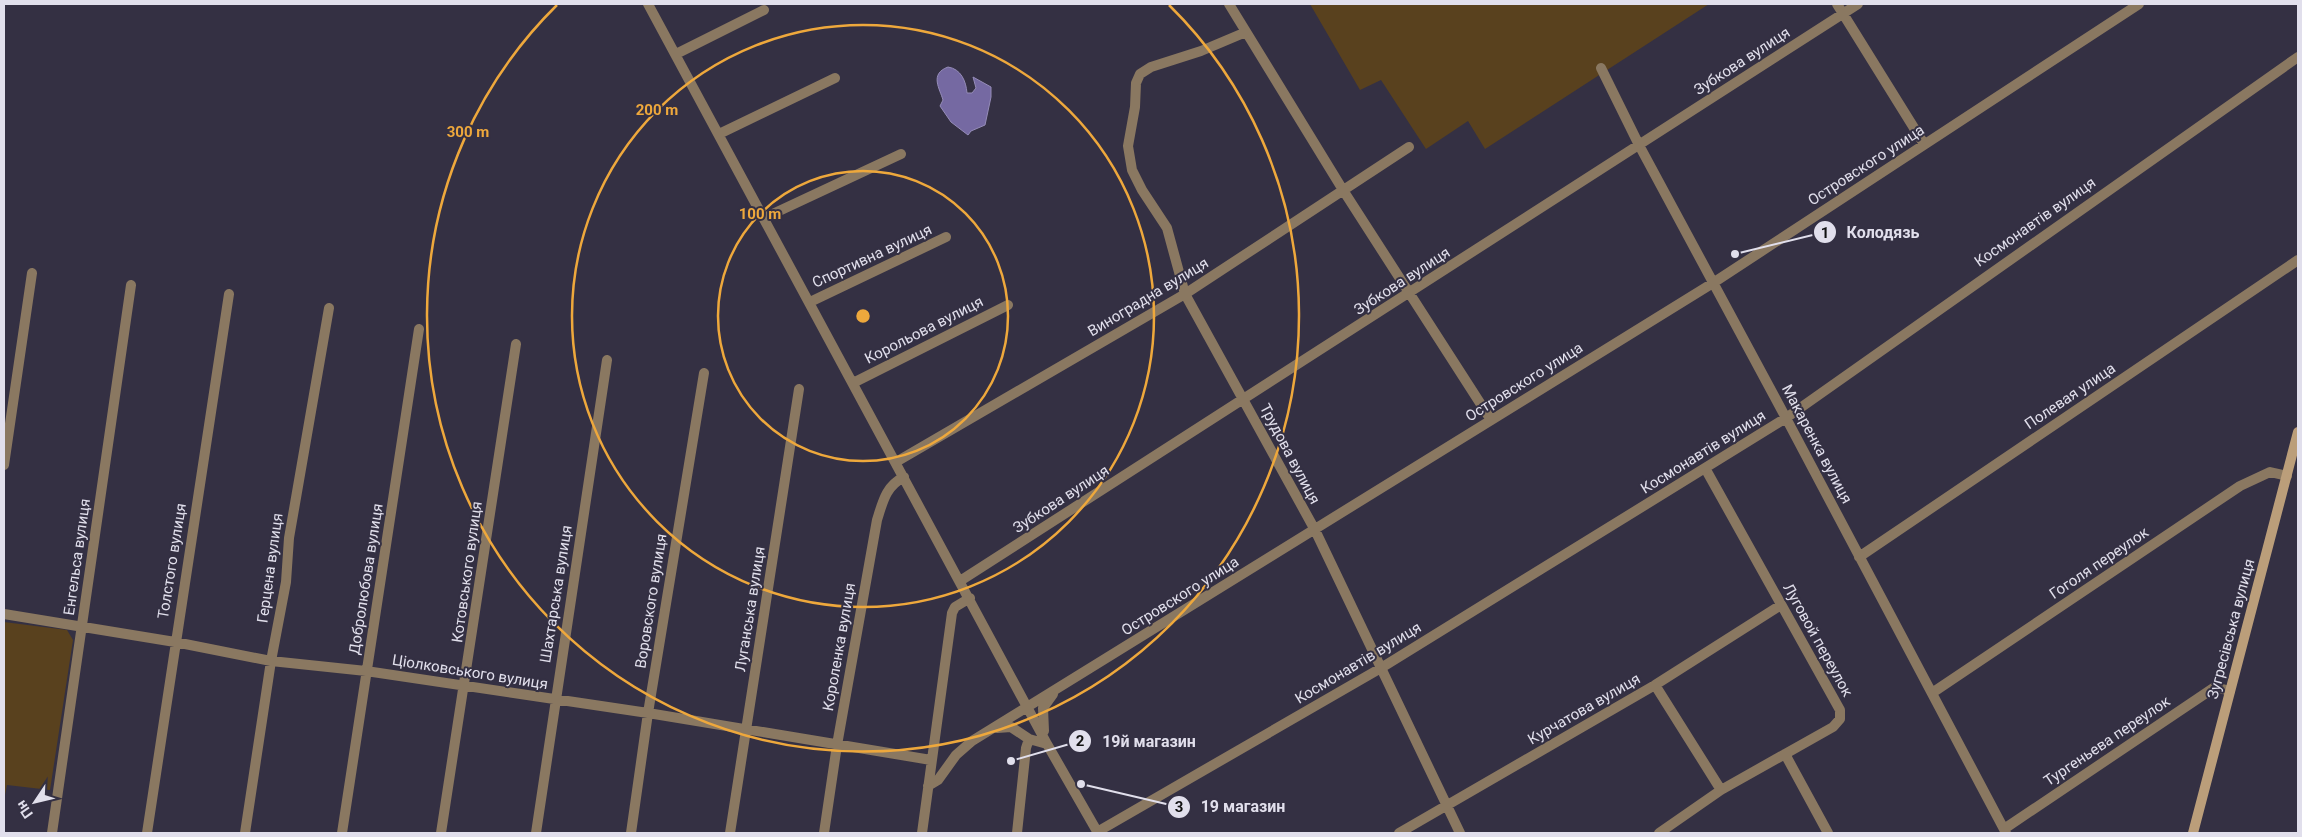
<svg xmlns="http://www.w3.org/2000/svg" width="2302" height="837" font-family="Roboto,sans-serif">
<rect width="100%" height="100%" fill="#343043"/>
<!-- green -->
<path fill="#59411e" d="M1310,4H1709L1485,149L1468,121L1426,149L1381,80L1360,90Z
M4,622L67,630L73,640L50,790L7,785L4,800Z"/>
<!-- water -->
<path fill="#7569a2" stroke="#958cb8" d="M948,67C961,69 966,81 967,93H972L976,88L973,77L991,87V97L985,125L971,131L968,135L951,122L940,106L943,100C940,89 929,74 948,67Z"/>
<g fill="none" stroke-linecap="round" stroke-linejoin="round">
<!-- street -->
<path stroke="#8a7861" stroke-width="10" d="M648,4L1047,744L1098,833
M1229,4L1343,190L1491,420
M1837,4L1924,144
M1246,32L1201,51L1151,67L1140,74L1136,83L1135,107L1128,146L1132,170L1142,190L1167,228L1185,294L1315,530L1460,833
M676,54L764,10
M1601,68L1639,145L1786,418L2006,833
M719,134L835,78
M764,218L901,154
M810,302L946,237
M853,383L1008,305
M896,462L1185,294L1409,147
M4,465L32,273
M1859,557L2298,260
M960,581L1858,4
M4,614L175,642L271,661L366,671L648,713L931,760
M1655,685L1721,790
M1932,693L2240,486L2270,472L2287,476
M997,728L1011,727L1029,739
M1044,731L1043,708L1053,694
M1785,754L1828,833
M928,786L938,780L956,755L972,741L1713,283L2139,4
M2004,829L2215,687L2230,691
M1097,832L1381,668L1786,418L2298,57
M52,833L131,285
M147,833L229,294
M245,833L271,661L286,582L289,538L329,308
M342,833L419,329
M441,833L516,344
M536,833L607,360
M631,833L648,713L704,373
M730,833L799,389
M824,833L837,745L877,520C883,501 886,486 904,477
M922,833L952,613L955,607L970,598
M1017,833L1026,748L1029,739L1047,744
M1399,833L1655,685L1781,605
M1659,833L1721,790L1833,727L1840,719V710L1705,468"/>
<!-- secondary -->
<path stroke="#bb9e7a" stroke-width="10" d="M2193,833L2298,432"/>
</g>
<!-- distance rings -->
<g fill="none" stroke="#eea83c" stroke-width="2.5">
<circle cx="863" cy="316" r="145"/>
<circle cx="863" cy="316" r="291"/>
<path d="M1169 5A436 436 0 1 1 557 5"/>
</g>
<g text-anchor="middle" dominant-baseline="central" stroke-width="4" stroke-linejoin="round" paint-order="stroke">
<!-- street labels -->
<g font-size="15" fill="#e1dfec" stroke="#343043">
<text transform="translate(1742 61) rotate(-33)">Зубкова вулиця</text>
<text transform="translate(1866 165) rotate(-33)">Островского улица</text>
<text transform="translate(2035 222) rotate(-35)">Космонавтів вулиця</text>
<text transform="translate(872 256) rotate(-25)">Спортивна вулиця</text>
<text transform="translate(1402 281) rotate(-33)">Зубкова вулиця</text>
<text transform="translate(1148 297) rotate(-31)">Виноградна вулиця</text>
<text transform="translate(924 330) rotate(-27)">Корольова вулиця</text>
<text transform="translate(1524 382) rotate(-32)">Островского улица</text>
<text transform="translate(2070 396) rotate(-34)">Полевая улица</text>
<text transform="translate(1817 444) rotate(62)">Макаренка вулиця</text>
<text transform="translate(1703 452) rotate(-32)">Космонавтів вулиця</text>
<text transform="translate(1290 454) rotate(62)">Трудова вулиця</text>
<text transform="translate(1061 499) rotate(-33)">Зубкова вулиця</text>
<text transform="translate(77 557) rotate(-82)">Енгельса вулиця</text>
<text transform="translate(172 561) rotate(-81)">Толстого вулиця</text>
<text transform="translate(2099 563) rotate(-34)">Гоголя переулок</text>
<text transform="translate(270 568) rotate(-82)">Герцена вулиця</text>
<text transform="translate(467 572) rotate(-82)">Котовського вулиця</text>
<text transform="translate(366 579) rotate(-81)">Добролюбова вулиця</text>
<text transform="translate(556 594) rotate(-81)">Шахтарська вулиця</text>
<text transform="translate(1180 596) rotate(-32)">Островского улица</text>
<text transform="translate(651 601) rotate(-81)">Воровского вулиця</text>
<text transform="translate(750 609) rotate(-81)">Луганська вулиця</text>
<text transform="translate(2231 629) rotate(-75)">Зугресівська вулиця</text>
<text transform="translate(1818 640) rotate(61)">Луговой переулок</text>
<text transform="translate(839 647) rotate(-80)">Короленка вулиця</text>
<text transform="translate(1358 663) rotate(-31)">Космонавтів вулиця</text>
<text transform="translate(470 672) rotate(9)">Ціолковського вулиця</text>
<text transform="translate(1584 709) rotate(-30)">Курчатова вулиця</text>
<text transform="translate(2107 741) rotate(-34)">Тургеньева переулок</text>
</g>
</g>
<circle cx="863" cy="316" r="8" fill="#eea83c" stroke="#343043" stroke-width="2.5"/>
<g font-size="15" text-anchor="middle" font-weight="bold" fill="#eea83c" stroke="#343043" stroke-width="4" stroke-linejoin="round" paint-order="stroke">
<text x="657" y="115">200 m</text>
<text x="468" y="137">300 m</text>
<text x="760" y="219">100 m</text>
</g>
<!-- callouts -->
<path fill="none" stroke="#e1dfec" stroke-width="2" d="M1735 254L1825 232M1011 761L1080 741M1081 784L1179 807"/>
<g fill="#e1dfec" stroke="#343043" stroke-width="2">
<circle cx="1735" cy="254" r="5"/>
<circle cx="1011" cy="761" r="5"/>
<circle cx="1081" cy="784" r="5"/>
<circle cx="1825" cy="232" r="12"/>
<circle cx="1080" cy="741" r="12"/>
<circle cx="1179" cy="807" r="12"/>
</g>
<g font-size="15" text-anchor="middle" font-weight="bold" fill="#111">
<text x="1825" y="238">1</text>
<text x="1080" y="746">2</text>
<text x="1179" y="812">3</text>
</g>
<g font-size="16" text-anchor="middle" font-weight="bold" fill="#e1dfec" stroke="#343043" stroke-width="4" stroke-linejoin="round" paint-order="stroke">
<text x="1883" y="238">Колодязь</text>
<text x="1149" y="747">19й магазин</text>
<text x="1243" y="812">19 магазин</text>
</g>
<!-- border -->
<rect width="2302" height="837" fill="none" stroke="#e1dfec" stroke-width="10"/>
<!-- north arrow -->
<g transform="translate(35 802) rotate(235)" stroke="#343043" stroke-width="4" paint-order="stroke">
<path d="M0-4L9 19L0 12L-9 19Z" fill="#e1dfec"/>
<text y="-8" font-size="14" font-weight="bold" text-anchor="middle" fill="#e1dfec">Пн</text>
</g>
</svg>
